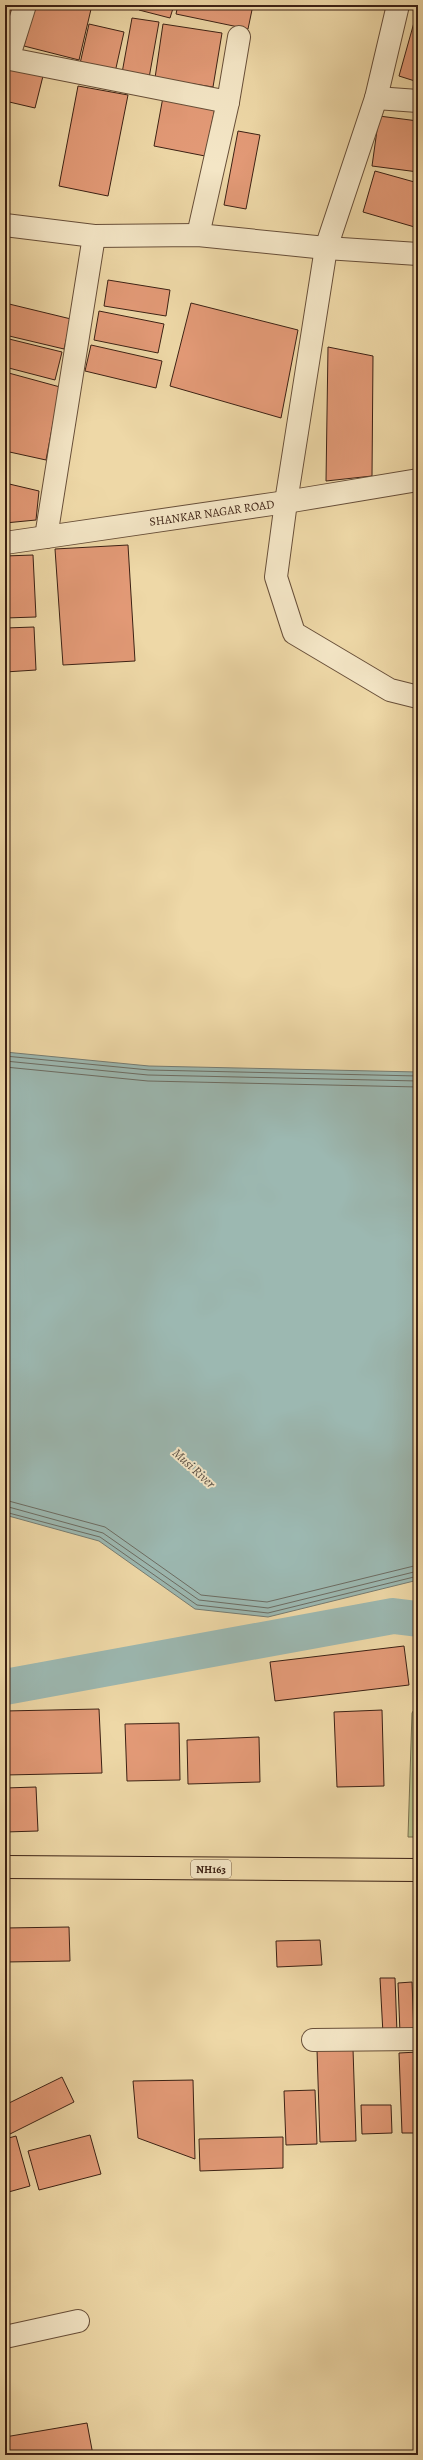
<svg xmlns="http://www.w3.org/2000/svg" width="423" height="2460" font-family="Alegreya,serif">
<rect width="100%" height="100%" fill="#eed8a7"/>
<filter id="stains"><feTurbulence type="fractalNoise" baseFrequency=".005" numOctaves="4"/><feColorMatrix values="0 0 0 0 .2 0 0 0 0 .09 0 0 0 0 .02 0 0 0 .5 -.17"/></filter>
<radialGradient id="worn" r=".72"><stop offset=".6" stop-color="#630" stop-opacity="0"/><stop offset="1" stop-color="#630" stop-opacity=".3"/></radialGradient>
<!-- green -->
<path fill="#b7bf88" stroke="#7a704e" d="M418,1703V1837H408L412,1713Z"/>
<!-- water -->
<path fill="#9cb8b1" stroke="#767c72" d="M5,1052L149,1066L418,1072V1580L268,1617L195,1609L99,1541L5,1515Z"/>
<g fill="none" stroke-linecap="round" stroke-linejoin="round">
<!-- shore -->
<path stroke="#6c6c62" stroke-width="1" d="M5,1056L149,1070L418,1076
M5,1061L148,1075L418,1081
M5,1067L148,1081L418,1087
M5,1500L105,1527L201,1595L267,1602L418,1565
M5,1506L103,1533L199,1600L268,1608L418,1571
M5,1512L100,1537L197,1605L268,1613L418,1576"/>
<!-- canal -->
<path stroke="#9cb8b1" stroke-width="36" d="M5,1687L393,1616L418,1619"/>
</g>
<!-- building -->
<path fill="#e39a77" stroke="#3c2114" d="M5,5H16L5,40Z
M35,5H92L79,60L24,46Z
M140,5H174L170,18L139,10Z
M178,5H253L248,29L176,14Z
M414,5H418V17H414Z
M132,18L159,22L149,78L122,73Z
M415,19L418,20V82L399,76Z
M89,24L124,32L114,77L79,68Z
M163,24L222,33L213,87L155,78Z
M5,67L43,76L35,108L5,101Z
M78,86L128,95L108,196L59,186Z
M163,97L215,108L205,156L154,146Z
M379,116L418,121V172L372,166Z
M238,131L260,135L246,209L224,205Z
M375,171L418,183V228L363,212Z
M108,280L170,290L166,316L104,306Z
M5,303L71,319L64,349L5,335Z
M191,303L298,330L281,418L170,386Z
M99,311L164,324L158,353L94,340Z
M5,338L62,352L55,380L5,367Z
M91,345L162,361L156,388L85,371Z
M328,347L373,356L372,476L326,481Z
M5,372L60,387L46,460L5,451Z
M5,483L39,491L36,520L5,523Z
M128,545L135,661L63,665L55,549Z
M33,555L36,617L5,618V556Z
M34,627L36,670L5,672V628Z
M404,1646L409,1685L275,1701L270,1662Z
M99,1709L102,1773L5,1775V1711Z
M382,1710L384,1786L337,1787L334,1712Z
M179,1723L180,1780L127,1781L125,1724Z
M259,1737L260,1782L188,1784L187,1740Z
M36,1787L38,1831L5,1832V1788Z
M69,1927L70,1961L5,1962V1928Z
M320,1940L322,1965L277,1967L276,1941Z
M380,1978H395L397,2033L383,2034Z
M412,1982L414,2033H400L398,1983Z
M353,2049L356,2141L320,2142L317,2050Z
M418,2052V2133H402L399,2053Z
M62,2077L74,2102L10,2134L5,2125V2105Z
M193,2080L195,2159L138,2138L133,2081Z
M315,2090L317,2144L286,2145L284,2091Z
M361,2105H391L392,2133L362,2134Z
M90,2135L101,2174L39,2190L28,2151Z
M16,2136L30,2186L5,2193V2139Z
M283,2137V2168L200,2171L199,2139Z
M87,2423L93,2455H5V2437Z"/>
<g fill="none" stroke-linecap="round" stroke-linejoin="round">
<!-- minor casing -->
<g stroke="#684f39" stroke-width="24">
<g id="minor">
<path d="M398,5L376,98L326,248L286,502L276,577L294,633L390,690L418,697"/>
<path d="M5,58L228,102"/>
<path d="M8,59L25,5"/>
<path d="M376,98L418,101"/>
<path d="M5,225L94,236L198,235L326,248L418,254"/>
<path d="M198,235L228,102L239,37"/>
<path d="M46,537L94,236"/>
<path id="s1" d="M5,543L286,502L418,480"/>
<path d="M313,2040L418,2039"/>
<path d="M5,2337L78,2321"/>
</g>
</g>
<!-- highway casing -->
<g stroke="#3c2114" stroke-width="24">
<path id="highway" d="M5,1867L418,1870"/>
</g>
<!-- minor -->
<use href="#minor" stroke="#f4e6c6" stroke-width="22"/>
<!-- highway -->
<use href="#highway" stroke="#eed8a7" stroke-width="22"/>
</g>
<g text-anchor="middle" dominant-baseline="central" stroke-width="4" stroke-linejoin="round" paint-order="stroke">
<!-- shield labels -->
<rect fill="#f4e6c6" stroke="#735c49" stroke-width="1" x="191" y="1860" width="40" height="18" rx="3"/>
<g font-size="11" font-weight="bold" fill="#3c2114">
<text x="211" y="1869">NH163</text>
</g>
<!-- street labels -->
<g font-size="12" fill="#3c2114" stroke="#f4e6c6">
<text stroke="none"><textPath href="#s1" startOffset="209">SHANKAR NAGAR ROAD</textPath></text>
</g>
<!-- water labels -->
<g font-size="13" font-style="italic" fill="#594e43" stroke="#f4e6c6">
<text transform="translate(194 1468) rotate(42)">Musi River</text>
</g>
</g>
<!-- margin -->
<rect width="423" height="2460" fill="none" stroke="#eed8a7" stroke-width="20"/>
<rect x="6" y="6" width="411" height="2448" fill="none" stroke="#3c2114" stroke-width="2"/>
<rect x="10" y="10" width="403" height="2440" fill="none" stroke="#3c2114"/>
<rect width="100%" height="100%" filter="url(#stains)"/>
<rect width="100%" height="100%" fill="url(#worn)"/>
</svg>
